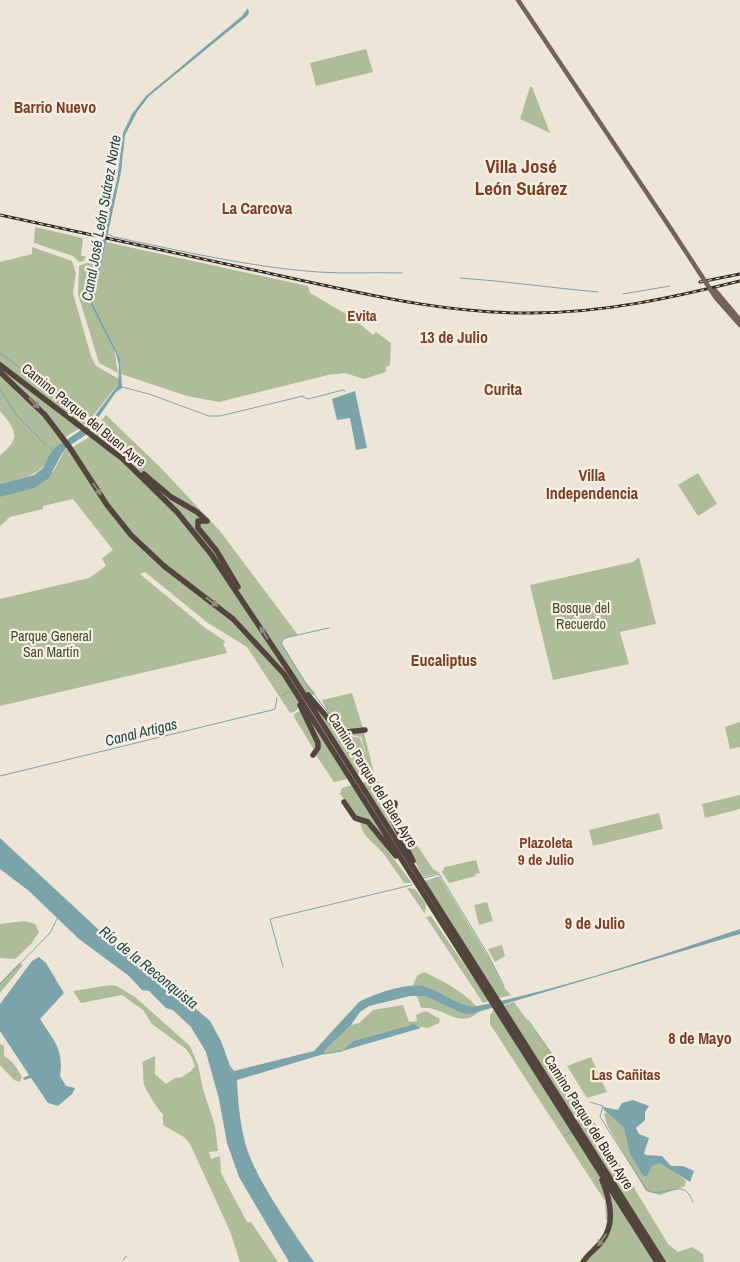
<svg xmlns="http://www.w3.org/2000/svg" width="740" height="1262" font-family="'Archivo Narrow',sans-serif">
<rect width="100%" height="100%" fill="#eee5d9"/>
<!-- green -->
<path fill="#afbc9a" d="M366,49L373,72L316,86L310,63Z
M530,87H532L550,133L520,119Z
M35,227L83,238L81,256H86L84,261L79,262L73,256L34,243Z
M106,242L308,286L310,293L351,317L373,335L376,332L391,343L390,365L386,367V372L364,379L345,373L328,375L219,402L187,396L121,374L120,358L93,304Z
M32,247L72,261L76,273L73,293L91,356L96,366L119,379L118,385C105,398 97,414 83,426C77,431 67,434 64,440C40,473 41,474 0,484V455C22,438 16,430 0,411V262L32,254Z
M90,262L98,263L91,305L114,348L118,373L99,363L78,294L79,266Z
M106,415L160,467L220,531L298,635L283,639L282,644L305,682L315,693L294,712L290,713L247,647L208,623L145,572L140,574L204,627L226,642L223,643L227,653L0,706V599L89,578L106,566L102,558L113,550L73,499L43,506V509L10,517L0,526V497L53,472L66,448L68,450L88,438Z
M698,473L717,504L698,516L678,485Z
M639,557L656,624L620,632L629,664L553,680L530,585L633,562Z
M352,693L363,728C341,733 330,721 322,700Z
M311,700L341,735L360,738L368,761L361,737L340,733H364L374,773L358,777Z
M303,709L348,779L334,782L316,755L319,748Z
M300,711L317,747L314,750L294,717V714Z
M740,722V747L730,749L725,727Z
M374,780L378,781L392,803L390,813L406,851L362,783Z
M352,785L397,855L368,820L358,818L340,794L342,788Z
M740,795V809L705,818L702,804Z
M397,811L400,820L433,869L440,873L423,877L393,819Z
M659,813L663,829L593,846L589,830Z
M361,821L369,826L412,883H404C397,873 390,862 383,853C376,844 358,833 361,821Z
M476,860L480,873L475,874L476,876L449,883L442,872L445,867Z
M439,876L492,963L503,986L511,995L499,998L425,881Z
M407,888L415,889L426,904L425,914Z
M487,902L493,921L479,925L474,905Z
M431,916L489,1001L483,1003L426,917Z
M24,921L35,924L39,932L31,944L15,959L0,958V924Z
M502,945L505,956L495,962L488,949Z
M19,963L23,965L0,993V983Z
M424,972C443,981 468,994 480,1011C459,1031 443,1005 421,1008L413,985L417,976Z
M110,985L117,986L135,997L190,1046L198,1065L203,1089L215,1126L218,1151L209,1152L211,1159L220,1156L221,1173L247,1222H251L278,1262H240L230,1231L190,1144L184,1137L163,1125V1114C159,1111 147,1092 145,1087C142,1080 144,1070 142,1062L155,1056V1074L166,1084L175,1078L182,1077L191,1071L195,1066L191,1056L186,1049L152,1024L143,1010L122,995L81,1003L73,991Z
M514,1002L551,1053L580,1104L584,1105L668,1244L678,1252L692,1247L703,1254L704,1262H583L604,1238L610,1214L606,1221L605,1201L490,1024V1015L495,1008Z
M403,1005L409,1022L417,1021L416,1015L426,1011L440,1019L439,1023L428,1028L410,1025L353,1041L342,1051L324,1054L325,1050L351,1025L359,1023L373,1010Z
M0,1044L4,1046V1056C13,1061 17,1068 22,1077L20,1082L14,1080L0,1065Z
M591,1057L607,1092L587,1098L567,1066Z
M606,1112L624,1128L635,1162L645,1177L648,1175L652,1166L660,1163L672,1169L686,1181L685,1186L660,1195L646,1191L607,1125L604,1114Z"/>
<!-- water -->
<path fill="#7aa4a9" d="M248,8L249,13L247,16L149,96L137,112L125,135L121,172L93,304L120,358L122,388L116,392L87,434L66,448L61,455L49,478L34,488L0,497V484L34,475L43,468L50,454L56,447L87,426L118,385L119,365L116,354L91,305L105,227L117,180L123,133L132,114L146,96L242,16Z
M355,391L367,448L356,450L350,418L337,420L332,399Z
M0,838L99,930L138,959L210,1021L221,1041L230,1066L234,1071L314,1051L359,1002C373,994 411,981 426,987C443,993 455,1004 473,1007C562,989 653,958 740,929V934L471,1014L462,1013L426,996H410L369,1006L360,1012L351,1025L325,1050L324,1054L237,1080C238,1103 240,1126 247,1149C258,1182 293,1232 314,1262H289L239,1177L227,1143L219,1099L206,1052L191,1027L173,1010L166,1008L149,991L142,990L129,976L79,939L29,891L0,869Z
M39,957L46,963L64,993L40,1019C54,1041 64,1049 60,1076L66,1086L75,1088L72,1094L58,1106L48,1103L31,1078L24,1080L23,1078L29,1075L0,1031V1004L32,961Z
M414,1024L421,1028L342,1051L353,1041Z
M633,1100L649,1106L645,1112V1120L636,1128L639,1134L649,1138L644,1153L646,1155L662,1156L671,1166H683L694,1171L690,1182L660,1163L652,1166L648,1175L645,1177L642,1174L630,1154L624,1128L604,1110L603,1107L618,1110L622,1103Z"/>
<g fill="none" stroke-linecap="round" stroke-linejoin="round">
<!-- stream -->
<path stroke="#7aa4a9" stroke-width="1" d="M108,234L114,237C182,251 249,267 318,272C346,274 375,272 402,273
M460,278C506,281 552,288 598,292
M623,294L670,286
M0,353L58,396
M122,387L149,394L209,416H220L303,396
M0,389L17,416L45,444
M303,397L308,399L343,390L345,391
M49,447L54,451
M329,628L284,638L281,643L305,682L337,725
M282,696L290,691
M340,733L341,734
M360,775L367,762
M0,776L272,710L275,709L277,698
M424,878L439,874L487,953L504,986
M283,967L270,919L412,885
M0,984L50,933L57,919
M528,1020L551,1053L588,1121L580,1126
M324,1054L342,1051
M590,1102L603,1106L600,1117L647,1190C660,1198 679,1183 687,1192C690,1194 691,1199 693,1202
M564,1136L571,1132
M123,1260L127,1256"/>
<!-- primary -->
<path stroke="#736358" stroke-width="4.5" d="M518,0L671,229
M714,289L740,320"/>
<!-- highway -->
<path stroke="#52453e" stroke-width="5.5" d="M0,365L123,459L177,512L211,554L291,674L663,1262
M0,372L45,415L70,448L107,505L131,535L164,566L233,619L284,674L657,1262
M144,474L171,497L197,512L207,521
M207,521H198V528L216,550L238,587
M308,695L337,729L346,732L365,730
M300,705L318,743V748L313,755
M344,802L355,818L368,822L396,856
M395,803L392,819L413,861
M583,1262C588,1254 596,1249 602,1241C616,1223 610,1199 602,1180"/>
<!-- rail casing -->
<g stroke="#322a26" stroke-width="3">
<path id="rail" d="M0,215C92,235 185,255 277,275C361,293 445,314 531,313C603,313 671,298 740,281
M700,282L740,274"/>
</g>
<!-- rail -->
<use href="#rail" stroke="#f7efe4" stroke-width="1" stroke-dasharray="4" stroke-linecap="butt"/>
<!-- primary-bridge -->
<path stroke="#736358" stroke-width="4.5" d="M671,229L716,298L740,325"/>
</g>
<!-- one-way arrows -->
<defs><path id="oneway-solid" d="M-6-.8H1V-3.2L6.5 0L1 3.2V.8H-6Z" transform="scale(1.25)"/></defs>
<g fill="#948980">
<use href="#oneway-solid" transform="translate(34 403) rotate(46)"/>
<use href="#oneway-solid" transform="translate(97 489) rotate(57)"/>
<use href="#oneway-solid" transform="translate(212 602) rotate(37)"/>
<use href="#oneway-solid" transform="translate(264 633) rotate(-122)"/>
<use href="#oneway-solid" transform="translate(602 1240) rotate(125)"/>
</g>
<g text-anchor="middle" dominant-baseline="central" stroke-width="4.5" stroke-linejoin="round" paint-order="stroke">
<!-- street labels -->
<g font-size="14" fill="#322a26" stroke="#f7efe4">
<text transform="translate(84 415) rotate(39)">Camino Parque del Buen Ayre</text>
<text transform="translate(373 780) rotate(58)">Camino Parque del Buen Ayre</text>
<text transform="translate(589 1122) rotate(58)">Camino Parque del Buen Ayre</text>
</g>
<!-- park labels -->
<g font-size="14" fill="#404e2c" stroke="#f7efe4">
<text x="581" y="608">Bosque del<tspan x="581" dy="16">Recuerdo</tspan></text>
<text x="51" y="636">Parque General<tspan x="51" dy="16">San Martín</tspan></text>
</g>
<!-- water labels -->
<g font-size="15" font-style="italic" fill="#204a4f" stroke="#f7efe4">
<text transform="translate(101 218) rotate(-80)">Canal José León Suárez Norte</text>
<text transform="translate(141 732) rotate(-14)">Canal Artigas</text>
<text transform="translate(149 967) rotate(39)">Río de la Reconquista</text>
</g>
<!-- neighbourhood labels -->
<g font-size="15" font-weight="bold" fill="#7a3f26" stroke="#f7efe4">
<text x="362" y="315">Evita</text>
<text x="546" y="842">Plazoleta<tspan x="546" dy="17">9 de Julio</tspan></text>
<text x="626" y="1074">Las Cañitas</text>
</g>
<!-- quarter labels -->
<g font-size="16" font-weight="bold" fill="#7a3f26" stroke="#f7efe4">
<text x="55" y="107">Barrio Nuevo</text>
<text x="257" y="208">La Carcova</text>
<text x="454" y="337">13 de Julio</text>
<text x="503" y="389">Curita</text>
<text x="592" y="475">Villa<tspan x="592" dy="18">Independencia</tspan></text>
<text x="444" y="660">Eucaliptus</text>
<text x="595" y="923">9 de Julio</text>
<text x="700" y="1038">8 de Mayo</text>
</g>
<!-- district labels -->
<g font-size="19" font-weight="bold" fill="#7a3f26" stroke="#f7efe4">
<text x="521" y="166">Villa José<tspan x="521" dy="22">León Suárez</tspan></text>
</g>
</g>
</svg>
